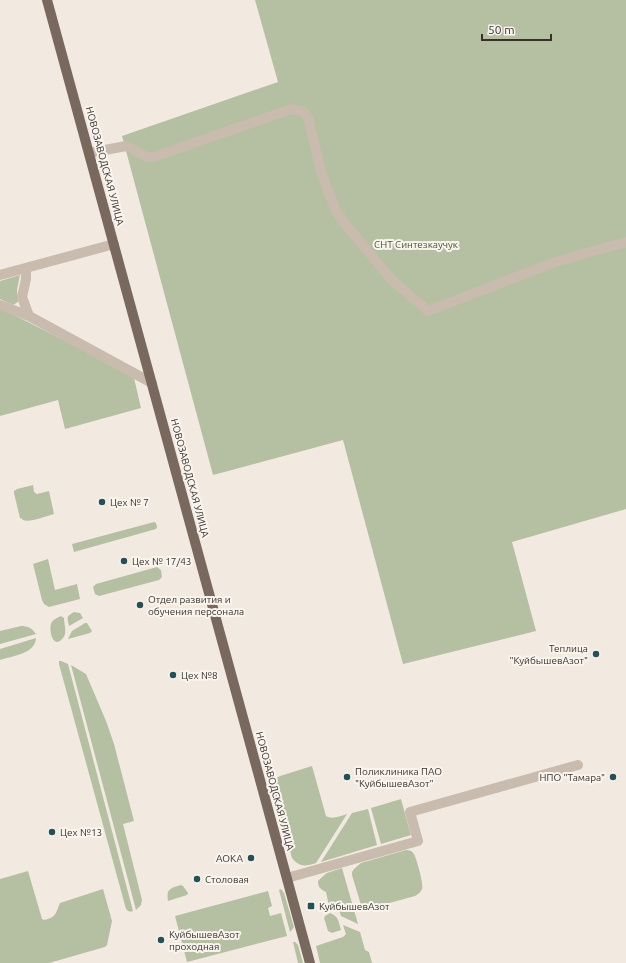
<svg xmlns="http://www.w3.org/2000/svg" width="626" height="963" font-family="Ubuntu,sans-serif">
<rect width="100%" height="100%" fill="#f2eae0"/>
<!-- green -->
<path fill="#b4c0a1" d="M255,0H626V509L512,542L536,631L403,664L343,440L213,475L122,136L278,82Z
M20,275L17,290L18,302L13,305L0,299V281Z
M0,309L22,319L130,374L134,378L141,408L65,429L58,400L0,416Z
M33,485L34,492L37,494L49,491L54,514C47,516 29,523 23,520C22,519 21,518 20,518L14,493V491L17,489Z
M154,522L156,523L157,527L156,529L74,552L72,544Z
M48,559L55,590L77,584L80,599L49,607L44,604L42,600L33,564Z
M157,567L161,570L162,577L159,580L99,596L95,594L93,587L96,584Z
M74,612L80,613L83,618L69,626C67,617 66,617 74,612Z
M61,616L64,618C64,623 66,629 65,634C64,637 63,638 61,640C52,648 49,629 51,624C52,620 57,618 61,616Z
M85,623H87L92,631L90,633L68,639L72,631Z
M21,626C28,626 32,628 36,634L0,644V631Z
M36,638C35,654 12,656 0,660V649Z
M59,661H61L68,664L133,911C130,912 129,912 126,909L59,664Z
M71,665L86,674L106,721L114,744L134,821L123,824L142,900L141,905L136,910Z
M312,766L326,816C332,820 341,816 347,814L316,863C306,866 300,868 292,858L272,786L275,779L280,776Z
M401,799L411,835L381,844L371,808Z
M368,809L377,845L321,862L352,813Z
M406,850C411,850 413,852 415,856C417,862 424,884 422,889C421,892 418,894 415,896L367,909L362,907L361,905L352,875V872L354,869L361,863Z
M342,868L358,924L341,916L339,910L329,906L326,892C320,889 318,887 318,881L321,878L327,873Z
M28,871L42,919L44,920C56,917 55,915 60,903L103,889L112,921L107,945L105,947L49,963H0V879Z
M181,885L183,886L188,893L187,895L168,901C166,889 170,888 181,885Z
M281,889L284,893L294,927L292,930L290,932L279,890Z
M268,891L272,906L268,908L270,916L281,913L287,936L187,962L175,916Z
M330,913C339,917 338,920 341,930L332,933L328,931L324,918L325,916Z
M343,925L360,932L365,950L369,952L372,963H320L316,946L343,937L346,934Z
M293,942H295L298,945L303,963H298Z"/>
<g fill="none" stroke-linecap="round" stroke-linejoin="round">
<!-- street -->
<path stroke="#c9bbad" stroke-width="10" d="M89,153L126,146L137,151L146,157H154L291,109L304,112L309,120L321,172L336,211L346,225L391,279L428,311L558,261L626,242
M26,268V279L22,297L29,316
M0,275L114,244
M0,305L29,316L152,383
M287,878L418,841L410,812L578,765"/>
<!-- primary -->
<path stroke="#79685d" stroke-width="10" d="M47,0L310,963"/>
</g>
<!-- markers -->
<g fill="#235157" stroke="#f9f4ed" stroke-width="1.5">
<circle cx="102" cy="502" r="4"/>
<circle cx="124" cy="561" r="4"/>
<circle cx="140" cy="605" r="4"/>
<circle cx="596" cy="654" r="4"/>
<circle cx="173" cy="675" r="4"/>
<circle cx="347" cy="777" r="4"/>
<circle cx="613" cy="777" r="4"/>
<circle cx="52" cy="832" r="4"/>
<circle cx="251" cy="858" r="4"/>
<circle cx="197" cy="879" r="4"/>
<rect x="307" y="902" width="8" height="8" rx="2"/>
<circle cx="161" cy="940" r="4"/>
</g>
<g text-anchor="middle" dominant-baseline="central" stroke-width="4" stroke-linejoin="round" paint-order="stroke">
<!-- street labels -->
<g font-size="10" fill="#38302b" stroke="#f9f4ed">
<text transform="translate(105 166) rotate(75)">НОВОЗАВОДСКАЯ УЛИЦА</text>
<text transform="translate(190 478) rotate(75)">НОВОЗАВОДСКАЯ УЛИЦА</text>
<text transform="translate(275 791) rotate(75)">НОВОЗАВОДСКАЯ УЛИЦА</text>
</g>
<!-- park labels -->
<g font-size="10" fill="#465530" stroke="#f9f4ed">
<text x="416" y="244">СНТ Синтезкаучук</text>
</g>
<!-- poi labels -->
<g font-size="10" fill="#38302b" stroke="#f9f4ed" text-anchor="start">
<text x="110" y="502">Цех № 7</text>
<text x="132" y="561">Цех № 17/43</text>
<text x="148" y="599">Отдел развития и<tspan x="148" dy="12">обучения персонала</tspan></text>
<text x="588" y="648" text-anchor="end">Теплица<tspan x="588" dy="12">"КуйбышевАзот"</tspan></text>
<text x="181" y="675">Цех №8</text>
<text x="355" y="771">Поликлиника ПАО<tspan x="355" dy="12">"КуйбышевАзот"</tspan></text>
<text x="605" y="777" text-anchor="end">НПО "Тамара"</text>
<text x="60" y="832">Цех №13</text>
<text x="243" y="858" text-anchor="end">АОКА</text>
<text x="205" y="879">Столовая</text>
<text x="319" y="906">КуйбышевАзот</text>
<text x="169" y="934">КуйбышевАзот<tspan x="169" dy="12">проходная</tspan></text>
</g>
</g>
<!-- scale -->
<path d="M482 34v6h69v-6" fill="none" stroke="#38302b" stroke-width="2"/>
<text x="488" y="34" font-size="12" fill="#38302b" stroke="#f9f4ed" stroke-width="3" paint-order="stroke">50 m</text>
</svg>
